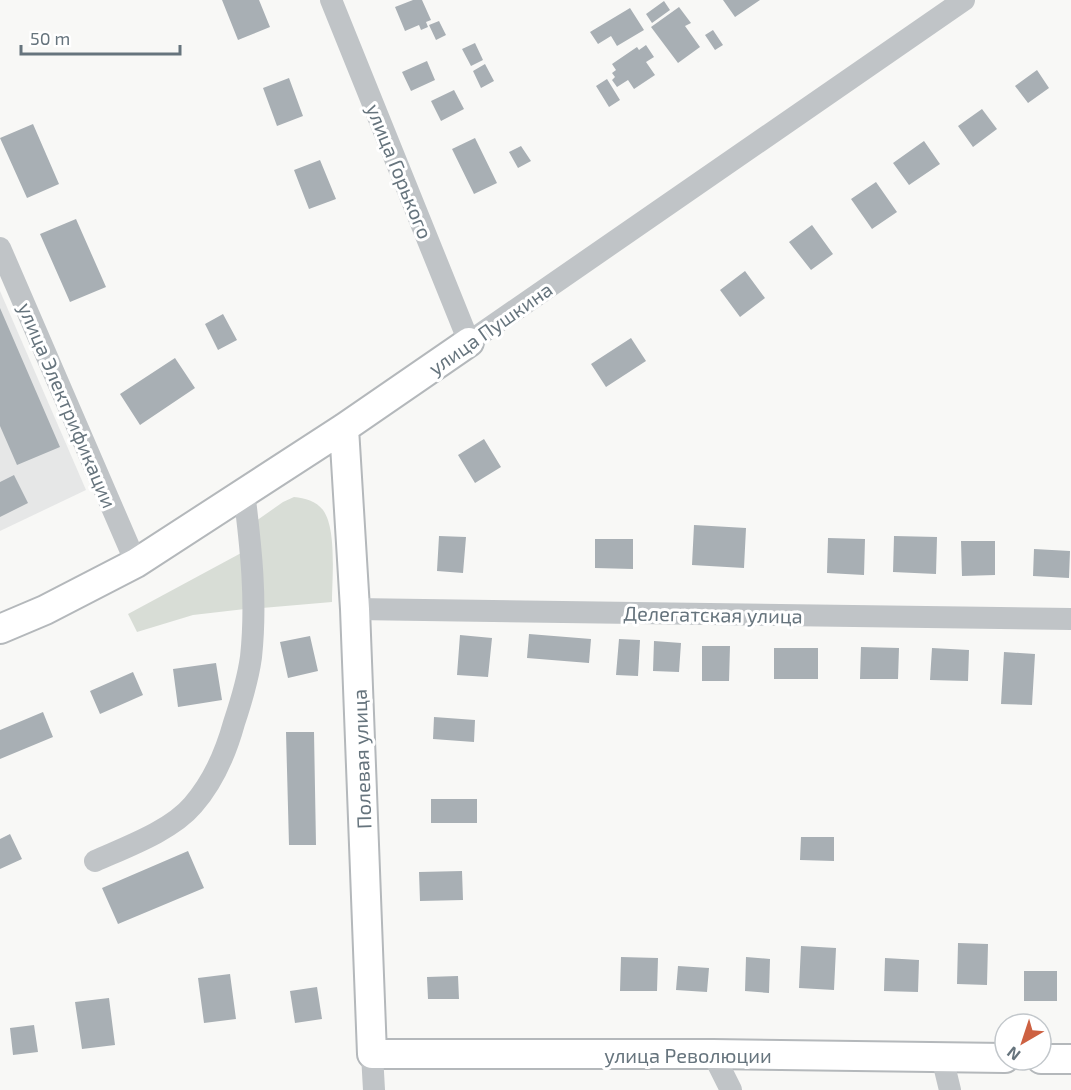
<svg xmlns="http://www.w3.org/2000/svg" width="1071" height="1090" font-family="'Exo 2',sans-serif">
<rect width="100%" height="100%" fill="#f8f8f6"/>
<!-- built -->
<path fill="#e6e7e7" d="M0,291L86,490L0,531Z"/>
<!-- green -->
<path fill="#d8ddd6" d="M294,497C305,498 316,501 323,510C337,529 332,579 332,602L262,608L256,521L283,502Z
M243,552L245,609L193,615L137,632L128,614Z"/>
<!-- building -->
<path fill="#a8afb4" d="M222,0H259L270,27L238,40Z
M413,0H422L431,20L426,22L428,27L421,30L419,25L405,31L395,7Z
M723,0H760L735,17Z
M664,1L670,10L652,23L646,14Z
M679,7L691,23L685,26L700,47L678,63L651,27Z
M630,8L644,30L617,46L611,36L598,44L590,32Z
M439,21L446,35L436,40L429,25Z
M713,30L723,45L715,50L705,35Z
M475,43L483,60L471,66L462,49Z
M646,45L654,57L646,62L655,75L634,89L628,80L617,87L612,80L615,77L612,73L616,70L612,64L637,47L639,50Z
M427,61L435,80L411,91L402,72Z
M485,64L494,81L481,88L473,71Z
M1037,70L1049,88L1028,103L1015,86Z
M289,78L303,116L277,126L263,88Z
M607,79L620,100L609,107L596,86Z
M454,90L464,109L441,121L431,101Z
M982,109L997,129L973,147L958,126Z
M33,124L59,184L27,198L0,138Z
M475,138L497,183L474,194L452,149Z
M924,141L940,164L909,185L893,163Z
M521,146L531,161L518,168L509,152Z
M320,160L336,199L309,209L294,170Z
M876,182L897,212L872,229L851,199Z
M76,219L106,287L70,302L40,234Z
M812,225L833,254L811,270L789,242Z
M745,271L765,298L740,317L720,290Z
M0,308L60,447L17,465L0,426Z
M223,314L237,340L218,350L205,324Z
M631,338L646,361L606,387L591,364Z
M175,358L195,388L140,425L120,394Z
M484,439L501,467L475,483L458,455Z
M14,475L28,503L0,517V482Z
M694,525L746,528L744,568L692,565Z
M439,536L466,537L463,573L437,571Z
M894,536L937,537L936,574L893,572Z
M828,538L865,539L864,575L827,573Z
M595,539H633V569L595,568Z
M961,541H995V575L962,576Z
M1034,549L1070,551L1069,578L1033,576Z
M529,634L591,639L589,663L527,658Z
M460,635L492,638L488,677L457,675Z
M310,636L318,671L288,678L280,642Z
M619,639L640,640L638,676L616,675Z
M654,641L681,643L679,672L653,671Z
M702,646H730L729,681H702Z
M861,647L899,648L898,679H860Z
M774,648H818V679H774Z
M932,648L969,650L968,681L930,680Z
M1004,652L1035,654L1032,705L1001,704Z
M216,663L222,700L178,707L173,669Z
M133,672L143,695L100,714L90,691Z
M43,712L53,737L0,759V730Z
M434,717L475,720L474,742L433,739Z
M286,732H314L316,845H289Z
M431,799H477V823H431Z
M10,834L22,859L0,869V839Z
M801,837H834V861L800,860Z
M188,851L204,888L118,924L102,888Z
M462,871L463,900L420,901L419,872Z
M958,943L988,944L987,985L957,984Z
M801,946L836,948L834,990L799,988Z
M621,957L658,958L657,991H620Z
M746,957L770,959L769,993L745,991Z
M885,958L919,960L918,992L884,991Z
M678,966L709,968L707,992L676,990Z
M1024,971H1057V1001H1024Z
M230,974L236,1019L204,1023L198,978Z
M458,976L459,999H428L427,977Z
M317,987L322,1019L295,1023L290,991Z
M109,998L115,1045L82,1049L75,1002Z
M34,1025L38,1052L13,1055L10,1028Z"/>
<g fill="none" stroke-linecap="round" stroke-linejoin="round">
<!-- major casing -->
<g stroke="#b4b8bb" stroke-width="32">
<path id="major" d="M344,428L355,609L372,1054H713L1005,1058
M0,629L45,610L136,563L344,428L469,342
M1041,1059H1071"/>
</g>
<!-- minor -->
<path stroke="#c0c4c7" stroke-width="22" d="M331,0L469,342L964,0
M0,248L136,563
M355,609L1071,619
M95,861C126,847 171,831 193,805C213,782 226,752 234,723C241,702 248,679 251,657C257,602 251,547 244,492
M372,1054L374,1090
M713,1054L731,1090
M942,1057L950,1090"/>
<!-- major -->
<use href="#major" stroke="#fff" stroke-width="28"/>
</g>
<g text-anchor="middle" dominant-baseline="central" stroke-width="6" stroke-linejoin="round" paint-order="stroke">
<!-- street labels -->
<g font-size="20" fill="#66747d" stroke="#fff">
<text transform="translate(400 171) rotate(68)">улица Горького</text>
<text transform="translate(490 328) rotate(-35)">улица Пушкина</text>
<text transform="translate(68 405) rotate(67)">улица Электрификации</text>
<text transform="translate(713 614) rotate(1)">Делегатская улица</text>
<text transform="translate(361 759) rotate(-92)">Полевая улица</text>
<text x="688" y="1055">улица Революции</text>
</g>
</g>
<!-- north arrow -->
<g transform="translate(1023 1042) rotate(219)"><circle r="28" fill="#ffffff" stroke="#c2c7cb" stroke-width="1.5"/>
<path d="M0-4.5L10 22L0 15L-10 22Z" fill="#cd6142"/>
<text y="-9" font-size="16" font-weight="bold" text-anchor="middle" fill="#66747d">N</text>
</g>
<!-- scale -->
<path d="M21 45v9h159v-9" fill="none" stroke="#66747d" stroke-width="3"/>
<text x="30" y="45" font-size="18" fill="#66747d" stroke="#ffffff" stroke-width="4.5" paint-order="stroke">50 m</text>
</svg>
